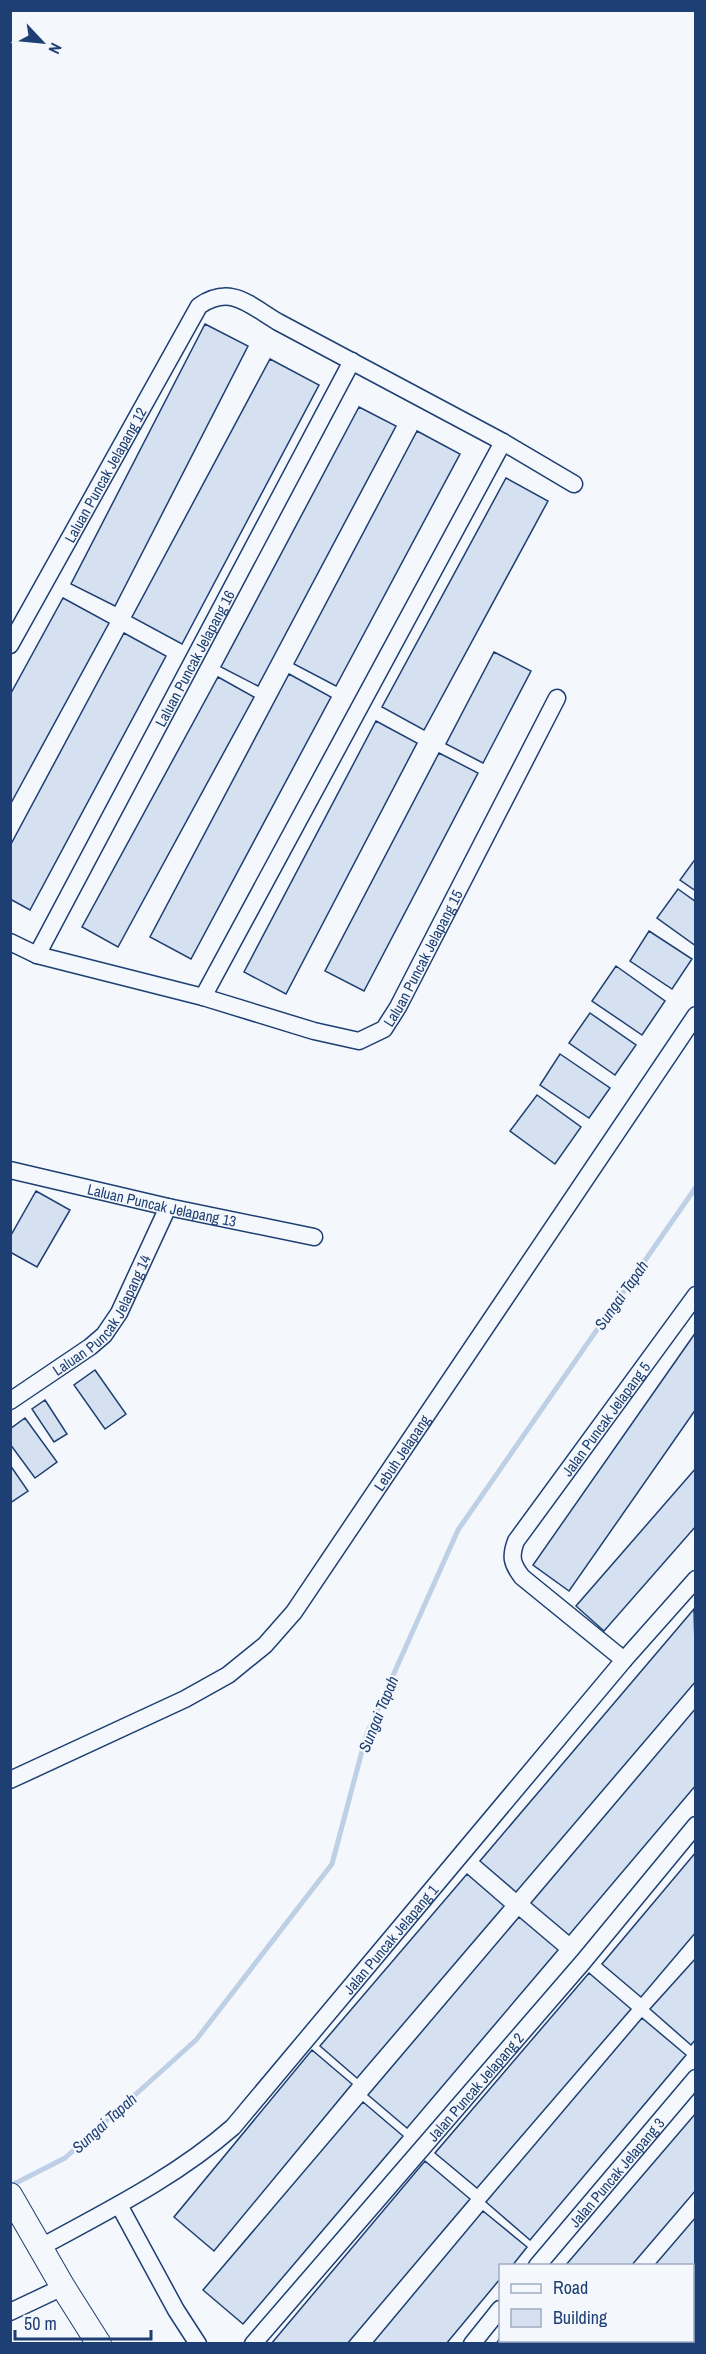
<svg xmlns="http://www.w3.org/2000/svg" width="706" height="2354" font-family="'Archivo Narrow',sans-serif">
<rect width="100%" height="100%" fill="#f4f7fb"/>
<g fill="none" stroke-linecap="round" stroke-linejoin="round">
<!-- stream -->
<path stroke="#bed0e5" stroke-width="5" d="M10,2186L65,2158L196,2040L332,1864L366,1736L458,1530L696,1187"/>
</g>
<!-- building -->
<path fill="#d5e0f0" stroke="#1d3f73" stroke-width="1.5" d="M205,324L248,346L115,606L71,584Z
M270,359L319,385L182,644L132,617Z
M359,407L396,426L258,686L221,667Z
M417,431L460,454L336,686L294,664Z
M506,478L548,501L424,730L382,707Z
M63,598L109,623L10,805V695Z
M124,633L166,656L30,910L10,899V846Z
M494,652L531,671L483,763L446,744Z
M289,674L331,697L191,959L150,937Z
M218,677L254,697L118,947L82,927Z
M376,721L417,743L286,994L244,972Z
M439,753L478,773L364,991L325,971Z
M696,858V891L680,880Z
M678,889L696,902V946L657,918Z
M649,931L692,959L672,989L630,961Z
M616,966L665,1001L642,1035L592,1001Z
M590,1013L636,1045L615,1075L569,1043Z
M560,1054L610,1088L589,1118L540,1085Z
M537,1095L581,1127L555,1164L510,1131Z
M36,1191L70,1210L37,1267L10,1252V1237Z
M696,1332V1409L569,1591L533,1565Z
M95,1370L126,1414L105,1429L74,1385Z
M45,1400L67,1434L54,1442L32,1409Z
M25,1418L57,1462L35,1478L10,1444V1429Z
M10,1465L28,1491L10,1503Z
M696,1468V1526L604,1631L576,1606Z
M694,1609L696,1681L516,1892L480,1861Z
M696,1708V1785L569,1935L531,1903Z
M696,1852V1932L641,1997L602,1964Z
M467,1874L504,1906L357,2078L320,2046Z
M519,1917L558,1950L407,2128L368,2095Z
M696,1958V2039L691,2045L650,2009Z
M589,1973L631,2009L477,2188L435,2153Z
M642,2018L686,2055L530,2240L486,2202Z
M312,2050L352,2084L214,2251L174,2217Z
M363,2102L403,2136L243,2324L203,2290Z
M696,2113V2190L631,2266H565Z
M425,2161L470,2199L347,2344H271Z
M483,2211L527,2247L512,2266H500V2279L446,2344H372Z
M696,2217V2288L692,2292V2266H654Z
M500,2338V2340H564L561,2344H496Z
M587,2340H639L642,2344H585Z"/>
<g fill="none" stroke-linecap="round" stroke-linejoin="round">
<!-- street casing -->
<g stroke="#1d3f73" stroke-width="19">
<g id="street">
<path id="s1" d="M10,645L199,306C231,284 249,305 278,322L503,442L574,484"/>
<path id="s2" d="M10,942L37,955L203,997L314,1031L359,1041L384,1029L398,1007L557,698"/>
<path id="s3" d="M37,955L352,361"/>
<path d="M203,997L503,442"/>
<path id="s4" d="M10,1170L168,1207L314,1237"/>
<path id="s5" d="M10,1401L90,1347L104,1335L119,1313L168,1207"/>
<path id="s6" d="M624,1660L522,1577C512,1564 510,1557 516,1541L696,1295"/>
<path id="s7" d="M10,1780L185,1699L228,1675L265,1645L294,1612L696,1015"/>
<path d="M119,2205L176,2310L198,2344"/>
<path id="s8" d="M41,2247C107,2211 176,2177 233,2127L624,1660L696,1579"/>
<path id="s9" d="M537,2266L696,2078"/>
<path d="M10,2312L63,2287"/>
<path d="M692,2339L696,2336"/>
<path id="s10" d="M253,2344L583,1962L696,1825"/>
<path d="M472,2344L500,2309"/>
</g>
</g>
<!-- secondary casing -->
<g stroke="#1d3f73" stroke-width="26">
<path id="secondary" d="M10,2195L63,2287L99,2344"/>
</g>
<!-- street -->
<use href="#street" stroke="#f4f7fb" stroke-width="16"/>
<!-- secondary -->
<use href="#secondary" stroke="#f4f7fb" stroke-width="24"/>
</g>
<g text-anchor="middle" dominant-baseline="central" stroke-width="4.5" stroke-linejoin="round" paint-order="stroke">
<!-- street labels -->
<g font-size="15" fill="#1d3f73" stroke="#f4f7fb">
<text stroke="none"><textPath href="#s1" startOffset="195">Laluan Puncak Jelapang 12</textPath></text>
<text stroke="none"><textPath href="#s3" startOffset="336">Laluan Puncak Jelapang 16</textPath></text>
<text stroke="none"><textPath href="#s2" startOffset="472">Laluan Puncak Jelapang 15</textPath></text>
<text stroke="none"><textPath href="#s4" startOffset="156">Laluan Puncak Jelapang 13</textPath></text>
<text stroke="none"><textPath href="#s5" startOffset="129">Laluan Puncak Jelapang 14</textPath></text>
<text stroke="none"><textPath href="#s6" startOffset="322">Jalan Puncak Jelapang 5</textPath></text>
<text stroke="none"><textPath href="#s7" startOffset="526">Lebuh Jelapang</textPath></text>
<text stroke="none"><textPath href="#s8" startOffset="472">Jalan Puncak Jelapang 1</textPath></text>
<text stroke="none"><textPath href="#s10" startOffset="340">Jalan Puncak Jelapang 2</textPath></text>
<text stroke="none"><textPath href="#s9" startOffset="123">Jalan Puncak Jelapang 3</textPath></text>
</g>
<!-- water labels -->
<g font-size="16" font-style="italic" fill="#1d3f73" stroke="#f4f7fb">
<text transform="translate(621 1295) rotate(-55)">Sungai Tapah</text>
<text transform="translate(378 1714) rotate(-68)">Sungai Tapah</text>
<text transform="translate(104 2123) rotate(-42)">Sungai Tapah</text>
</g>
</g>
<!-- border -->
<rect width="706" height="2354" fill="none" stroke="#1d3f73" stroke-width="24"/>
<!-- legend -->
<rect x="499" y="2264" width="195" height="78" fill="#f4f7fb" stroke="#9eadc5" stroke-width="1.5"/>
<rect x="511" y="2284" width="30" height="9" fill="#f4f7fb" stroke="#9eadc5" stroke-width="1.5"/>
<text x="553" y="2294" font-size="18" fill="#1d3f73">Road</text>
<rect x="511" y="2309" width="30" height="18" fill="#d5e0f0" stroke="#9eadc5" stroke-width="1.5"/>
<text x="553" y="2324" font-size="18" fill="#1d3f73">Building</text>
<!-- north arrow -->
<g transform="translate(42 42) rotate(116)" stroke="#f4f7fb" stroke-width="4.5" paint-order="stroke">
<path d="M0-4.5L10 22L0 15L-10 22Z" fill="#1d3f73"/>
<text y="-9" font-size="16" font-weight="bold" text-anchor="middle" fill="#1d3f73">N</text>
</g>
<!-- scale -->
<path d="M15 2330v9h136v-9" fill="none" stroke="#1d3f73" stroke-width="3"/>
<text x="24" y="2330" font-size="18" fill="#1d3f73" stroke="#f4f7fb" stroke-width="4.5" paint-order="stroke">50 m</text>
</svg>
